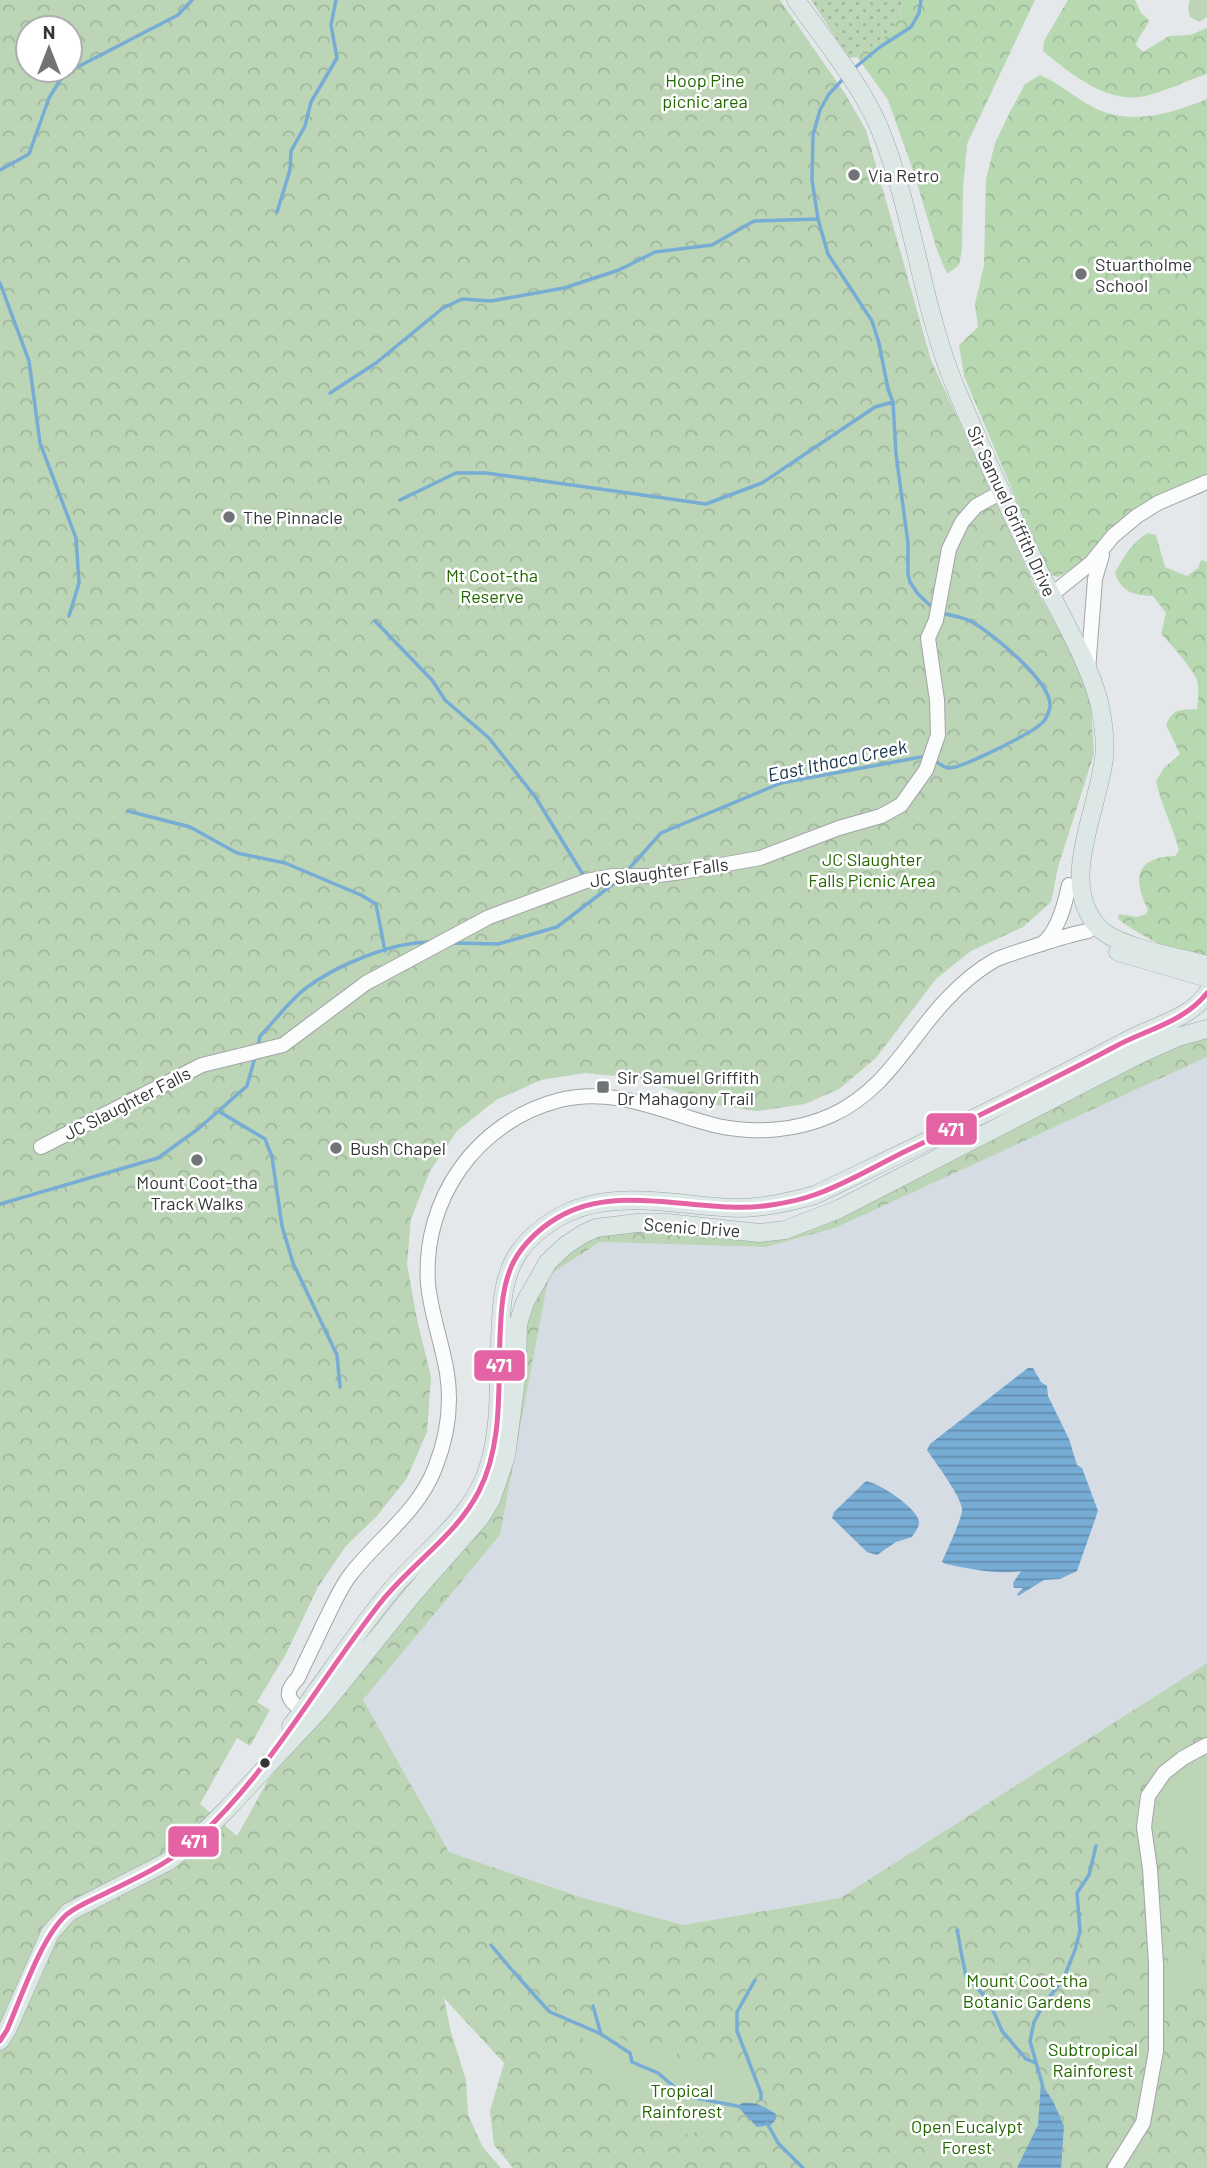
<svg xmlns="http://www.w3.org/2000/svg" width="1207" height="2168" font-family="Barlow,sans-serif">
<defs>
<pattern id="grass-dots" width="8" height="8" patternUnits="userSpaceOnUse" patternTransform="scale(1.75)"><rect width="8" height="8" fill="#bbd5b6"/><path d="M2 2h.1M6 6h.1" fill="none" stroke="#a1b79d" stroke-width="1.8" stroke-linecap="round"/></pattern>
<pattern id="forest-crowns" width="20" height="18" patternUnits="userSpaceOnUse" patternTransform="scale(1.75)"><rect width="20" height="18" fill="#b8d8b2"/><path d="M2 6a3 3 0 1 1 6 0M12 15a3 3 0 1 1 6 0" fill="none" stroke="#9fba9a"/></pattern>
<pattern id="park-crowns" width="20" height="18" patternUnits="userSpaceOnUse" patternTransform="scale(1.75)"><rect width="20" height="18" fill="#bbd5b6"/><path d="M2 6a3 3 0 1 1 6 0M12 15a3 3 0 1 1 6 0" fill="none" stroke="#a1b79d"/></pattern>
<pattern id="water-rules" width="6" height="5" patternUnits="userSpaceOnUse" patternTransform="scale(1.75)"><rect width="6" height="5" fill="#77acd5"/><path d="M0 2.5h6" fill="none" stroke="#628dae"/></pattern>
</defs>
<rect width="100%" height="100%" fill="#e5e8eb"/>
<!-- built -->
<path fill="#d6dce4" d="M1207,1057V1663L840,1898L682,1925L580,1897L449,1852L363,1700L500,1535L549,1275L600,1242L766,1247L835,1228Z"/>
<!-- grass -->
<path fill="url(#grass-dots)" d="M811,0H902C903,29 878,42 857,57L849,58Z"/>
<!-- forest -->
<path fill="url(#forest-crowns)" d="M902,0H1035L967,144L963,189L962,250L959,265L947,274L937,250L913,170L888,100L857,57C878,42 903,29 902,0Z
M1068,0H1135L1141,13L1149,20C1146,30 1139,34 1136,45L1143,52L1169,36L1190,35L1207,28V74C1185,81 1163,93 1140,97C1105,102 1068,72 1043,51L1044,41Z
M1040,75C1059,83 1073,96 1091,106C1128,127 1171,114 1207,99V482L1133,513L1085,561L1058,577L1049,574L1045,568L964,376L959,345L978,327L975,304L984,265L986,179L995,143L1010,112L1025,84Z
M1148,533L1156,535L1165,567L1187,576L1198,568L1201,560L1207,562V956C1174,953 1145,939 1118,919L1119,914L1138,917L1146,914L1148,910C1132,878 1136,857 1175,856L1179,850C1173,827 1161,805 1156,781L1164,768L1180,754L1166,725C1173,708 1180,710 1197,709C1198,701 1199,688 1197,680C1192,668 1171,644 1161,634L1166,613L1153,596C1134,595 1122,593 1115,573C1123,557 1133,541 1148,533Z"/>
<!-- park -->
<path fill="url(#park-crowns)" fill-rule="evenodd" d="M0,0H780L846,95L866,130L931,360L1035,587L1080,668L1091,707L1094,754L1058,867L1051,902L1023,927L971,951L936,979L876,1058L839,1089L805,1104L758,1111L710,1104L637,1078L585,1073L541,1080L496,1100L457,1131L430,1171L411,1219L407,1264L417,1319L431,1377L427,1432L407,1478L377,1516L346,1546L318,1587L286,1654L257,1702L270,1710L250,1746L237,1738L200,1804L237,1836L268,1780L476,1531L525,1323L543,1276L580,1242L616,1231H655L757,1240L1184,1042L1207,1035V1057L835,1228L766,1247L600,1242L549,1275L500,1535L363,1700L449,1852L580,1897L683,1925L840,1898L1207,1663V2168H513L494,2145L490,2111L504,2063L444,1998L451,2032L466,2080L468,2114L482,2146L501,2168H0ZM28,28H70V70H28Z"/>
<!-- garden -->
<path fill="#bbd5b6" d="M1190,0H1207V17L1199,22L1190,17L1188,7Z
M1207,1758V1881L1193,1885L1186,1828L1171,1824L1155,1832L1160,1794L1185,1769Z
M1200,1938L1198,1951L1203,1959L1194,1965L1174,2005L1165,2007L1164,1964Z
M1107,1992L1108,2023L1114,2072L1070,2090L1073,2051L1088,2025L1097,1993Z
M588,2011L605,2014L616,2035L632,2044L676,2050L680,2066L713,2069L736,2067L757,2094L756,2101H742L735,2109L732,2123L688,2134L667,2135L570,2025L574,2015Z
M1207,2075V2129L1204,2118L1189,2100Z"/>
<!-- water -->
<path fill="url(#water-rules)" d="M1028,1368H1033L1041,1382L1047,1386L1048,1396L1069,1439L1077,1465L1082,1468L1098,1511L1077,1571L1060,1579L1044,1580L1018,1596L1017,1594L1023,1588H1014L1013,1583L1021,1571C998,1575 970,1569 946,1564L942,1562C946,1552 963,1517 962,1509C961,1496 935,1462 927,1450L930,1444Z
M866,1481C879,1483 918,1508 919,1522C919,1528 915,1532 912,1537L896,1542L877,1555L867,1552L832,1518L834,1512Z
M1041,2083L1053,2101L1064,2126L1061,2168H1017L1038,2125Z
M742,2103C756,2102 764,2106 776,2114V2119L771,2125L757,2127L738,2107Z"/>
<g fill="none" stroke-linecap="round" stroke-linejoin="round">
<!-- stream -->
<path stroke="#77acd5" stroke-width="3.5" d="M852,70L880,47L911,27L919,13L921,0
M844,78L829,94L820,110L813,135L812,180L818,219L828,254L872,321L879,343L888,389L893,402L896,454L908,543V574L910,582L918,594L935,610
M0,170L29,154L49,98L64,74L178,15L192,0
M277,212L290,170L291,151L305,126L311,102L337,58L331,25L336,0
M0,283L29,361L40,443L76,538L79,583L69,616
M330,393L376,363L443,308L462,299L491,301L564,288L619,270L655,252L712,245L754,221L818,219
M400,500L456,473H486L706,504L762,483L875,407L893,402
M375,621L432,680L445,700L489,738L536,798L585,878
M933,760C937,762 943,767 948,768C959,770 1036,731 1043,722C1046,719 1049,711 1050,707C1053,683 992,633 972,622C963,617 952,616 942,613
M128,811L190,827L237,853L285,863L361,895L376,904L385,951
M627,871L661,833L781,783L921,757H926
M454,943L498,944L557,927L617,881
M258,1046L260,1036C275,1021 289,1001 306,988C337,965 390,943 428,942
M220,1112L265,1139L272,1157L282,1226L293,1263L337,1355L340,1387
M0,1204L158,1158L198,1129L247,1086L255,1057
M957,1930L960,1945
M491,1945L511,1969
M960,1947L966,1976L989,2001L1002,2031L1026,2059L1036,2063
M513,1971L545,2007
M755,1980L737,2012V2031L761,2093V2099
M593,2006L601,2034
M547,2009L550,2012L599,2033L618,2045
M619,2046L630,2053L632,2062L658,2073L685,2096L742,2107
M1043,2087L1030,2041L1034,2022L1045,2002L1063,1980L1075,1950L1080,1931L1077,1893L1089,1875L1096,1846
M767,2123L778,2143L803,2168"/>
<!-- minor casing -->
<g stroke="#a2a4a6" stroke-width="16">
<path id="minor" d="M1051,595L1091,563L1113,536L1137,516L1158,503L1207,482
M1088,670L1095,579L1102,555
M1042,944C1058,932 1065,904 1069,885
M41,1147L202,1065L283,1045L366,983L489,917L586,881L613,876H650L682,872L760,858L839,828L881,816L901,805L926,770L938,735L937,700L928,638L936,620L949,549L962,522L976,506L1000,493
M303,1710C286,1700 284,1692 298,1678C306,1660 315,1643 323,1625C332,1608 339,1589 351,1574C379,1538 418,1512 435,1468C447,1438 452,1405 447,1373C442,1343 431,1314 428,1284C422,1199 477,1121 560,1100C616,1086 664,1113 718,1126C755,1134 797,1131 832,1115C886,1090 907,1042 945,1001C959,986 977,970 995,960C1008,954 1024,950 1038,945C1054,940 1071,934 1088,931
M1115,2168L1143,2123L1156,2051V1964L1150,1869L1144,1827L1148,1796L1164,1773L1183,1758L1207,1745"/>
</g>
<!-- major casing -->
<g stroke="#97a9a7" stroke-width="19">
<path id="major" d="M796,0C824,40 859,81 879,127C914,212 921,306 957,391C983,453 1011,514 1041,575C1060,614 1088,660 1099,702C1103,720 1106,740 1104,758C1099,803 1066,870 1088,912C1092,920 1098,928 1105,933C1128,949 1179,957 1207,965
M1118,952L1207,978
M291,1726C325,1681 356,1632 392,1589C426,1549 474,1518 489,1465C501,1426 498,1384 500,1344C501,1313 501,1278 519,1252C532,1234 550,1221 569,1212C619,1189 685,1207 737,1208C764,1208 789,1202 815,1195C921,1144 1027,1094 1130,1039C1155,1026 1191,1018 1207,993
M0,2041L7,2030L50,1933L69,1912L167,1862L197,1839L228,1808L322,1707L413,1594L480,1518L491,1500L506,1456L517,1372L518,1324L525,1302L548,1262L566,1245L583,1234L596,1228L637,1223H668L760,1233L785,1230L839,1209L1140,1054L1178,1037L1207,1029"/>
</g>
<!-- minor -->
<use href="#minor" stroke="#fbfcfc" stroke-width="14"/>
<!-- major -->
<use href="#major" stroke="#dde7e5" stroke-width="18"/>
<!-- bus-1 casing -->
<g stroke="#fff" stroke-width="10">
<path id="bus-1" d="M0,2041L7,2030C21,1998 41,1938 66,1915C77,1906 92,1900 104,1894C138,1877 173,1862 201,1835C273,1767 320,1679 381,1602C412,1563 456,1536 479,1491C503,1444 498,1388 500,1337C501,1312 502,1284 514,1261C523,1244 540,1228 557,1218C619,1180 703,1216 771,1205C785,1203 800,1200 814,1195C846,1184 877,1165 908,1150C978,1116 1049,1082 1118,1045C1149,1029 1185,1021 1207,993"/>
</g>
<!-- bus-1 -->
<use href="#bus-1" stroke="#e463a4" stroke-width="5"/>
</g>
<!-- markers -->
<g fill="#717476" stroke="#fff" stroke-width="2.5">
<circle cx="854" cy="175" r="7"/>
<circle cx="1081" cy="274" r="7"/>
<circle cx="229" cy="517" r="7"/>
<rect x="596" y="1080" width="14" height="14" rx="3.5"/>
<circle cx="336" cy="1148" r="7"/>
<circle cx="197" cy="1160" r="7"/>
</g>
<circle fill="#333537" stroke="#fff" stroke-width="2.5" cx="265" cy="1763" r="6"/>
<g text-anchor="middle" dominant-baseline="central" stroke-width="5" stroke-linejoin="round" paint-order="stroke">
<!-- park labels -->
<g font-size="18" fill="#226700" stroke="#fff">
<text x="705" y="80">Hoop Pine<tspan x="705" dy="21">picnic area</tspan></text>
<text x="492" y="575">Mt Coot-tha<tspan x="492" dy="21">Reserve</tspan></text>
<text x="872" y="859">JC Slaughter<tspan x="872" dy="21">Falls Picnic Area</tspan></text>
<text x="1027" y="1980">Mount Coot-tha<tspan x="1027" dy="21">Botanic Gardens</tspan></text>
<text x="1093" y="2049">Subtropical<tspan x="1093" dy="21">Rainforest</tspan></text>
<text x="682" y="2090">Tropical<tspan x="682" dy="21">Rainforest</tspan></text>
<text x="967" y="2126">Open Eucalypt<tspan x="967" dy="21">Forest</tspan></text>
</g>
<!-- poi labels -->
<g font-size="18" fill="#333537" stroke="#fff" text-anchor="start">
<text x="868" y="175">Via Retro</text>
<text x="1095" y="264">Stuartholme<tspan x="1095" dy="21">School</tspan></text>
<text x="243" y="517">The Pinnacle</text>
<text x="617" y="1077">Sir Samuel Griffith<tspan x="617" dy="21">Dr Mahagony Trail</tspan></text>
<text x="350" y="1148">Bush Chapel</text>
<text x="197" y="1182" text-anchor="middle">Mount Coot-tha<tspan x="197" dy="21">Track Walks</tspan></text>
</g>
<!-- street labels -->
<g font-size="18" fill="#333537" stroke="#fff">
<text transform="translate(1012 511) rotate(65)">Sir Samuel Griffith Drive</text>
<text transform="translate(659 872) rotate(-7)">JC Slaughter Falls</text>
<text transform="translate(127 1103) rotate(-27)">JC Slaughter Falls</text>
<text transform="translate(692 1227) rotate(4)">Scenic Drive</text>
</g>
<!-- water labels -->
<g font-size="19" font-style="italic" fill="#13324a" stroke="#fff">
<text transform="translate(837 760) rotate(-12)">East Ithaca Creek</text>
</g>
</g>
<g stroke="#fff" stroke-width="2.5">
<rect x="925" y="1112" width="53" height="34" rx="7" fill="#e463a4"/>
<rect x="473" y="1349" width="53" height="33" rx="7" fill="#e463a4"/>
<rect x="167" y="1825" width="53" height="33" rx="7" fill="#e463a4"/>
</g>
<g font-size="19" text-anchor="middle" font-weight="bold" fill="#fff">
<text x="951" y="1136">471</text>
<text x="499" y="1372">471</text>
<text x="194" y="1848">471</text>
</g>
<!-- north arrow -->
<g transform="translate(49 49)"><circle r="33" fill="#ffffff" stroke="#adaeaf" stroke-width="2"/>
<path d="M0-5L12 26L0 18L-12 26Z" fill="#717476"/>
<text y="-10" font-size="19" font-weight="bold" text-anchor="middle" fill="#333537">N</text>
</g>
</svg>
